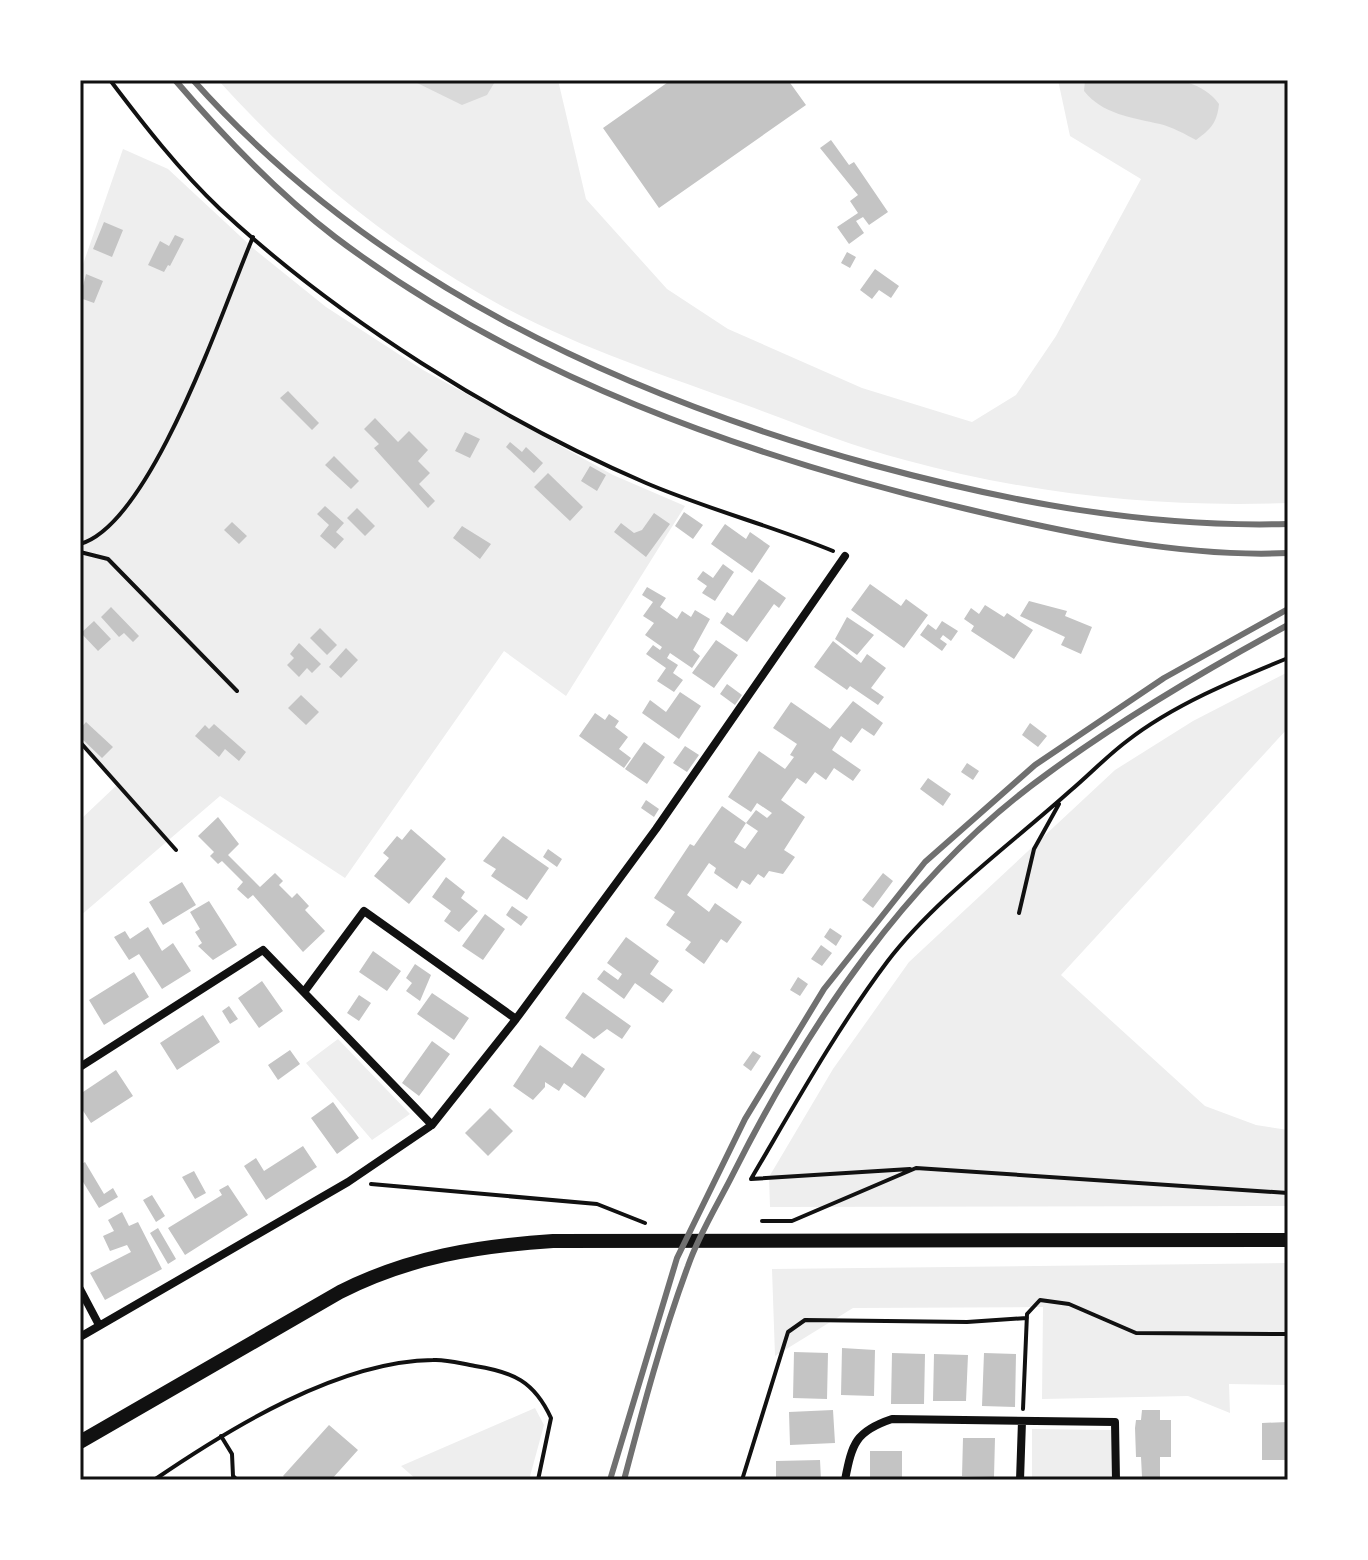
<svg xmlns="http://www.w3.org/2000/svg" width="1368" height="1560" font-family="'Archivo Narrow',sans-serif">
<rect width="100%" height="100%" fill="#fff"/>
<!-- green -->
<path fill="#eee" d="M218,80H558L586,199L667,289L728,329L862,388L972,422L1016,395L1056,336L1141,179L1070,136L1058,80H1288V503C1160,508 1029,494 905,460C851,446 798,424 746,405C663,375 577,347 500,305C394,247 298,169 218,80Z
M123,149L168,169L254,249L326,307L423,370L613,475L685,506L566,696L504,651L345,878L220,796L80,916V820L118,784L80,745V273Z
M1288,672V728L1061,975L1205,1106L1256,1125L1288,1130V1206L770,1207L769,1177L833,1069L909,962L1115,770L1193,721Z
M338,1039L410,1114L372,1140L306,1063Z
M1288,1263V1385L1229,1384L1230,1413L1188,1396L1042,1399L1043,1307L853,1308L775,1356L772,1269Z
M535,1408L544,1425L529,1480H417L401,1466Z
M1032,1429L1113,1430V1480H1032Z"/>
<!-- water -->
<path fill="#d9d9d9" d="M411,80H496L487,95L462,105Z
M1085,80C1127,80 1192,66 1219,104C1217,123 1211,129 1196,140C1185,134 1172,127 1160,124C1133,118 1102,114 1084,91Z"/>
<!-- building -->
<path fill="#c4c4c4" d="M671,80H788L806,105L659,208L603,128Z
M831,140L849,165L854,162L888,212L869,225L863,217L856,221L864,233L849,244L837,227L858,213L850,201L858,195L820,148Z
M104,222L123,230L112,257L93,249Z
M175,235L184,239L170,266L168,265L164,272L148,265L160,241L169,246Z
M847,252L856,257L850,268L841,263Z
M875,269L899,286L891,298L879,290L872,299L860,290Z
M86,274L103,281L94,303L80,298Z
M288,391L319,423L312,430L280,398Z
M375,418L398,442L409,431L428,450L418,461L430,473L419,484L435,501L428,508L374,448L379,444L364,429Z
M465,432L480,439L470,458L455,451Z
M510,442L522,452L526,447L543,463L534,473L506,447Z
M334,456L359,481L351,489L325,465Z
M590,466L606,475L597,491L581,481Z
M548,473L583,507L570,521L534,487Z
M325,506L344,523L336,532L344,539L335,549L320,536L329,525L317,514Z
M357,508L375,526L365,536L347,518Z
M684,512L703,525L693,539L675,526Z
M654,513L670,524L646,557L614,532L621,523L634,533L642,530Z
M232,522L247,536L239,544L224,530Z
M725,524L746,539L750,532L770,546L752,573L711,544Z
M462,526L491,544L480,559L453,538Z
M723,564L734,572L715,601L702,593L707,586L697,579L703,571L713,578Z
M759,579L786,598L779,608L774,604L747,642L720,623L727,612L733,616Z
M870,584L901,606L906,599L928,615L904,648L851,610Z
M647,587L666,598L660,607L677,619L682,611L691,617L695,610L710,619L693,650L700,656L692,668L670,653L667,658L678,665L673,673L683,680L674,692L657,681L666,668L646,654L653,645L660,650L662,647L645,635L654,623L643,616L653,602L642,595Z
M1029,601L1067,611L1065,616L1092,627L1081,654L1061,645L1065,637L1020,616Z
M985,605L1004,617L1007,613L1033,630L1014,659L971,631L974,626L964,619L971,608L979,614Z
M111,607L139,636L133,642L124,633L119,637L101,617Z
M847,617L874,635L857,655L835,639Z
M94,621L111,639L98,651L81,633Z
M942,621L958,631L951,641L943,635L940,639L947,644L942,651L920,635L928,624L936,630Z
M320,628L337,645L327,655L310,638Z
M716,640L738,655L714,688L692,673Z
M833,641L861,663L867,654L886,668L871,688L884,697L878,705L850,686L847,690L814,667Z
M299,643L321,664L312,673L307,668L299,677L287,665L294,658L290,654Z
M346,648L358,660L341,678L329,667Z
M727,684L742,695L735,705L720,694Z
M680,692L701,706L679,739L642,713L650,700L666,712Z
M301,695L319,712L306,725L288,708Z
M853,701L883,723L874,736L862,728L851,743L841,736L832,750L861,770L853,781L834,768L826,780L815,772L806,784L797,778L781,800L805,817L784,850L795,857L783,874L769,871L764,878L758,874L750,885L742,880L737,889L714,873L716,868L709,863L687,895L709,912L715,903L742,922L727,943L721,939L704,964L685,950L691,942L666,925L675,912L654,898L690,844L694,846L722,806L746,823L734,842L745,849L758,831L746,823L756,810L767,818L772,813L757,803L751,812L728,797L759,751L785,769L794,757L790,755L797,744L773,728L791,702L830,729Z
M595,713L605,720L609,714L619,721L615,727L628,737L619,749L631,758L624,768L579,736Z
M86,722L113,747L102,758L80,737V729Z
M1030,723L1047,736L1038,747L1022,735Z
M214,724L246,752L239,761L225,749L219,757L195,736L205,725L209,729Z
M644,742L665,757L647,784L625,769Z
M685,746L699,755L687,772L673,763Z
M967,763L979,771L973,780L961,772Z
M928,778L951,794L943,806L920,789Z
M646,800L659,809L654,817L641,808Z
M218,817L239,844L228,855L260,887L275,873L283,881L279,885L292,898L297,893L309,906L305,910L325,931L303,952L253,895L248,899L237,889L243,882L222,861L218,864L210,856L214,852L198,836Z
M411,829L446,859L409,904L374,876L389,858L383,853L397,836L402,840Z
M503,836L549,868L527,900L491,876L496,869L483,861Z
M548,849L562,859L557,867L543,857Z
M883,873L893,881L873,908L862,900Z
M446,877L465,892L461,898L478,911L459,932L444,921L451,911L432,897Z
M182,882L196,905L163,925L149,902Z
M209,901L237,945L213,960L198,946L202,943L195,932L200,929L190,912Z
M512,906L528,917L521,926L506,915Z
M485,914L505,929L483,960L462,946Z
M148,927L162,951L173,943L191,971L162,989L139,954L129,960L114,937L125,931L130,939Z
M830,928L842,936L836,946L824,937Z
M626,937L659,961L650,974L673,990L663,1003L635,983L624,999L597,979L604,970L618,980L622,974L607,963Z
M821,945L832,953L822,966L811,959Z
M373,951L401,971L387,991L359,972Z
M415,964L431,975L420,1001L406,991L412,983L406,978Z
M134,972L149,997L104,1025L89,1000Z
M798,977L808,984L800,996L790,990Z
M262,981L283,1011L259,1028L238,998Z
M583,992L631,1026L622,1039L607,1029L594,1039L565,1018Z
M432,993L469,1018L454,1040L417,1014Z
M359,995L371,1003L359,1021L347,1013Z
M229,1006L238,1019L230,1024L222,1011Z
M203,1015L220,1042L177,1070L160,1043Z
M432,1041L450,1054L419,1096L402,1083Z
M540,1045L572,1068L582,1053L605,1069L585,1098L564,1083L559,1091L545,1082V1087L533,1100L513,1086Z
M290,1050L300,1064L278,1080L268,1065Z
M753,1051L761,1056L751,1071L743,1065Z
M116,1070L133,1096L91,1123L80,1106V1094Z
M333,1102L359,1138L337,1154L311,1118Z
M490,1108L513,1131L488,1156L465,1133Z
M303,1146L317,1167L266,1200L244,1166L256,1158L264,1171Z
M85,1162L104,1194L113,1188L118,1197L99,1208L80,1177V1165Z
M194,1171L206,1193L195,1199L182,1177Z
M228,1185L248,1215L185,1255L168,1228L222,1195L219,1190Z
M152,1195L165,1216L156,1222L143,1200Z
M122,1212L129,1226L138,1222L162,1269L105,1300L90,1273L131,1252L127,1245L110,1251L103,1236L114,1231L108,1220Z
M158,1228L176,1259L168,1264L150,1233Z
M842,1348L875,1350L874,1396L841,1395Z
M794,1352L828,1353L827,1399L793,1398Z
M892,1353L925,1354L924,1404H891Z
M984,1353L1016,1354L1015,1407L982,1406Z
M934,1354L968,1355L966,1401H933Z
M833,1410L835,1443L790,1445L789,1412Z
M1142,1410H1160V1420H1171V1457H1160V1477H1171V1480H1136L1142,1477L1141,1457H1136L1135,1428L1136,1420H1141Z
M1288,1422V1460H1262V1423Z
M329,1425L358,1450L331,1480H287L283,1476Z
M963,1438H995L994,1477L962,1476Z
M870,1451H902V1480H870Z
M820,1460L821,1480H776V1461Z"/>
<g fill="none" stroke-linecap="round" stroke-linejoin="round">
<!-- path -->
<path stroke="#111" stroke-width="4" d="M110,80C144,125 179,170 220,209C337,318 499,420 646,483C707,509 772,526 833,551
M80,544C152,524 224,305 253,237
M80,552L108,559L237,691
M80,742L176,850
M1070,791C1089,775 1107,756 1127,741C1173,705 1234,680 1288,658
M1019,913L1034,849L1059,804
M910,1169L751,1179C794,1106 836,1030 887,962C935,899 1011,844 1070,791
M371,1184L597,1204L645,1223
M762,1221H792L916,1168L1288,1193
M1023,1409L1027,1314L1040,1300L1069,1304L1136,1333L1288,1334
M221,1436L232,1454L233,1476L237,1480
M154,1480C230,1428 339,1361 433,1360C447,1359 462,1364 475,1366C513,1372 534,1381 551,1418L538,1480
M742,1480L788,1332L805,1320L967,1322L1027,1318"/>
<!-- minor -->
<path stroke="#111" stroke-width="8" d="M304,992L364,911L516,1019
M80,1067L263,950L432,1125
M80,1289L99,1325
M80,1337L348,1182L432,1125L516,1019L656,829L845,556
M845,1480C852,1443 856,1431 892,1419L1115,1422L1116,1480
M1020,1480L1022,1421"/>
<!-- tertiary -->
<path stroke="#111" stroke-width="14" d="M80,1442L340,1292C409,1257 477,1246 553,1241L1288,1240"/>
<!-- rail -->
<path stroke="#707070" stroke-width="6" d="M175,80C223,136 276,192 335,237C519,376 745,456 967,509C1067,533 1185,558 1288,553
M193,80C372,280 617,394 873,465C1009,502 1147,528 1288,524
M610,1480L677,1258L745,1119L824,989L925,862L1035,765L1164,678L1288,609
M624,1480C643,1408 662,1336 688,1266C699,1234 718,1204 733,1174C809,1023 908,874 1047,774C1123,718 1205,670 1288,625"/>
</g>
<!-- border -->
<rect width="1368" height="1560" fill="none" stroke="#ffffff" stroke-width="164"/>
<rect x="82" y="82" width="1204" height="1396" fill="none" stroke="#111" stroke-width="3"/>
</svg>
